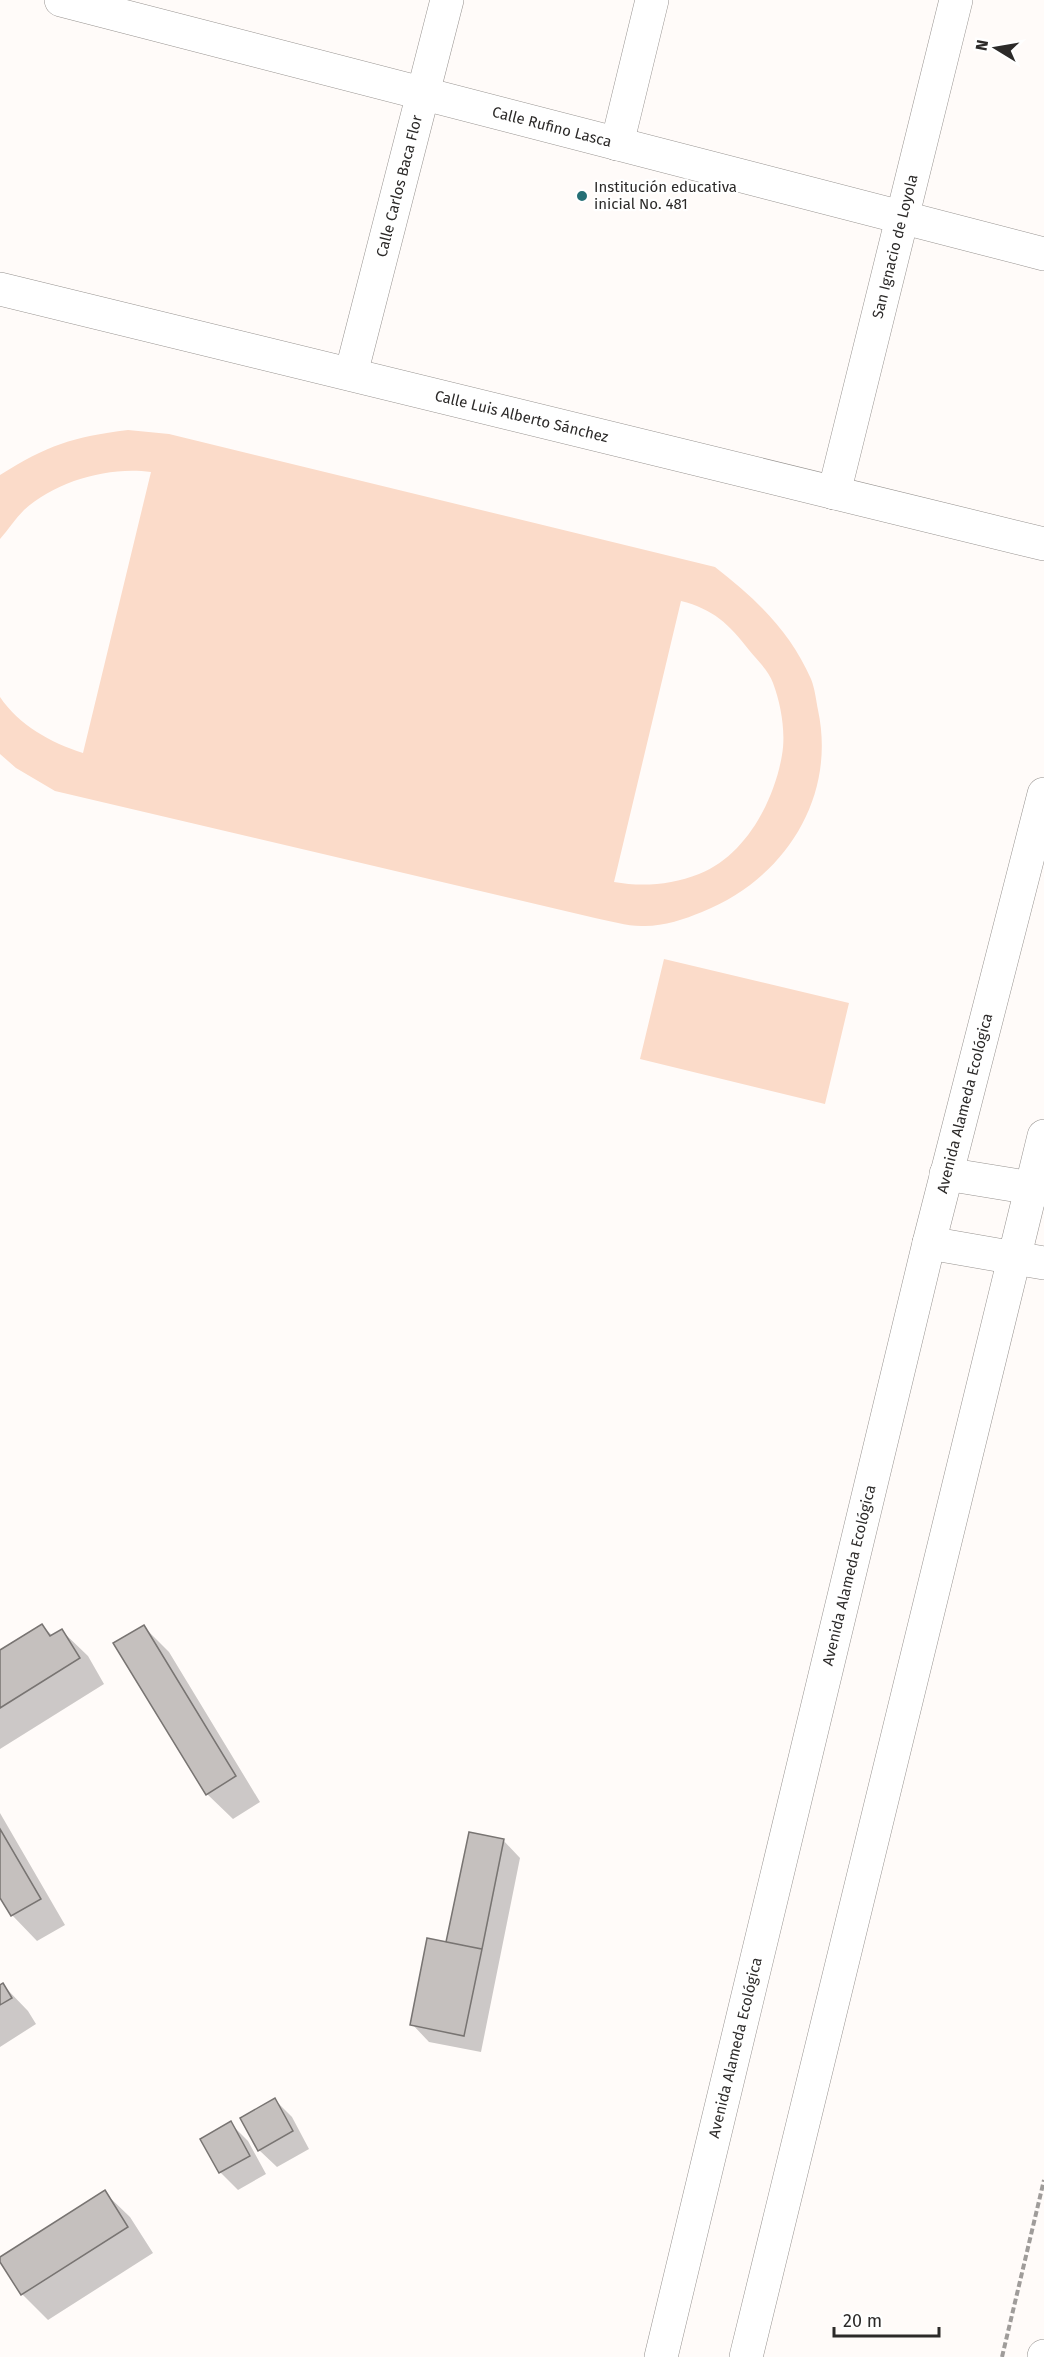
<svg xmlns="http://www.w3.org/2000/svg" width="1044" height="2357" font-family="'Fira Sans',sans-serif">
<rect width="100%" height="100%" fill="#fffbf9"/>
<!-- green -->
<path fill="#fbdbc9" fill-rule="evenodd" d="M128,430L169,434L715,567C756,599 790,631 811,679C815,689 816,700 818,710C837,799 783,880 702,912C685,919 664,926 645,926C629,927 611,921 595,918L55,791L16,768L0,754V697C19,725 51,743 83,753L151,472C109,466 56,481 24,510C15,519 8,530 0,539V475C48,445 72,437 128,430ZM681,601C713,609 729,624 749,650C757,660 769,671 773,683C781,704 786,733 782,755C774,802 745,856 699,874C671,885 642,887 614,882Z
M664,959L849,1003L825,1104L640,1059Z"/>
<!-- shadow -->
<path fill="#0003" d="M42,1626L53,1636L62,1631L88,1656L104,1684L0,1749V1652Z
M144,1627L169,1652L260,1802L233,1819L207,1794Z
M0,1813L65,1925L37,1941L12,1915L0,1895Z
M503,1840L520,1858L481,2052L429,2042L412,2024L447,1944Z
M3,1985L28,2011L36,2024L0,2047V1987Z
M275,2100L292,2117L309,2149L277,2167L259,2150Z
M230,2123L248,2141L266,2174L238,2190L220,2172Z
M104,2192L130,2217L153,2253L48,2320L22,2294L0,2258Z"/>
<!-- building -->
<path fill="#c5c0be" stroke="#787472" stroke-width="1.5" d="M42,1624L50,1636L62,1629L80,1658L0,1708V1650Z
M144,1625L236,1776L206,1795L113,1643Z
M0,1829L41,1899L11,1916L0,1898Z
M469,1832L504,1839L482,1949L446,1942Z
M427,1938L482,1949L464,2036L410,2025Z
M3,1983L12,1998L0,2005V1985Z
M275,2098L293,2131L258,2151L240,2118Z
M231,2121L250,2156L219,2173L200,2139Z
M105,2190L128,2227L21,2295L0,2262V2257Z"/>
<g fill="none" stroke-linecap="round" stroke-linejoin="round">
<!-- minor casing -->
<g stroke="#979390" stroke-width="34">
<g id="minor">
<path id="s1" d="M61,0L1044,254"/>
<path d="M617,144L652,0"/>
<path id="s2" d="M0,289L1044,544"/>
<path id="s3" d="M351,374L447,0"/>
<path id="s4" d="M834,493L956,0"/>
<path d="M946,1174L1044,1190"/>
<path d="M929,1243L1044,1263"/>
<path id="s5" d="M661,2357L929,1243L1044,794"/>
</g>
</g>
<!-- major casing -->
<g stroke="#979390" stroke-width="34">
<path id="major" d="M746,2357L1044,1136
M1044,2357V2356"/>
</g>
<!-- path -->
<path stroke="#9f9c9a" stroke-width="4" stroke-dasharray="6 3" stroke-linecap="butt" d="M1002,2357L1044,2180"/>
<!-- minor -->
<use href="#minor" stroke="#fff" stroke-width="33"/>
<!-- major -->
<use href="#major" stroke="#fff" stroke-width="33"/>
</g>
<!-- markers -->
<circle fill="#256f75" stroke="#fff" stroke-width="2" cx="582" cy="196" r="6"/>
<g text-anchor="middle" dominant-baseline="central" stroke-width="4.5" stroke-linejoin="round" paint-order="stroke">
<!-- street labels -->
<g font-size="15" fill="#2c2a29" stroke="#fff">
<text stroke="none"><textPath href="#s1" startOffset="507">Calle Rufino Lasca</textPath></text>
<text stroke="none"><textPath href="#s3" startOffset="194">Calle Carlos Baca Flor</textPath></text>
<text stroke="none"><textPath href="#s4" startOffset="254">San Ignacio de Loyola</textPath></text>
<text stroke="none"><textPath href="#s2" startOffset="537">Calle Luis Alberto Sánchez</textPath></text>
<text stroke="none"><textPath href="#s5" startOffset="1290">Avenida Alameda Ecológica</textPath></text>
<text stroke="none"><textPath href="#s5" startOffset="804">Avenida Alameda Ecológica</textPath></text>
<text stroke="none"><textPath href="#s5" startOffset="318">Avenida Alameda Ecológica</textPath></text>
</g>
<!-- poi labels -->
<g font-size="15" fill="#2c2a29" stroke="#fff" text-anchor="start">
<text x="594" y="187">Institución educativa<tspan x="594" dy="17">inicial No. 481</tspan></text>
</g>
</g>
<!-- north arrow -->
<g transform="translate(996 48) rotate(281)" stroke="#ffffff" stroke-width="4.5" paint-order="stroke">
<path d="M0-4.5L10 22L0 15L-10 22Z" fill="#2c2a29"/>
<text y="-9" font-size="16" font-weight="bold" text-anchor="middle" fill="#2c2a29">N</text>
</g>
<!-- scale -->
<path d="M834 2327v9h105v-9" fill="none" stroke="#2c2a29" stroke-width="3"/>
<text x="843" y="2327" font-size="18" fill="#2c2a29" stroke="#ffffff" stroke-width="4.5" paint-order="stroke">20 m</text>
</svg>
